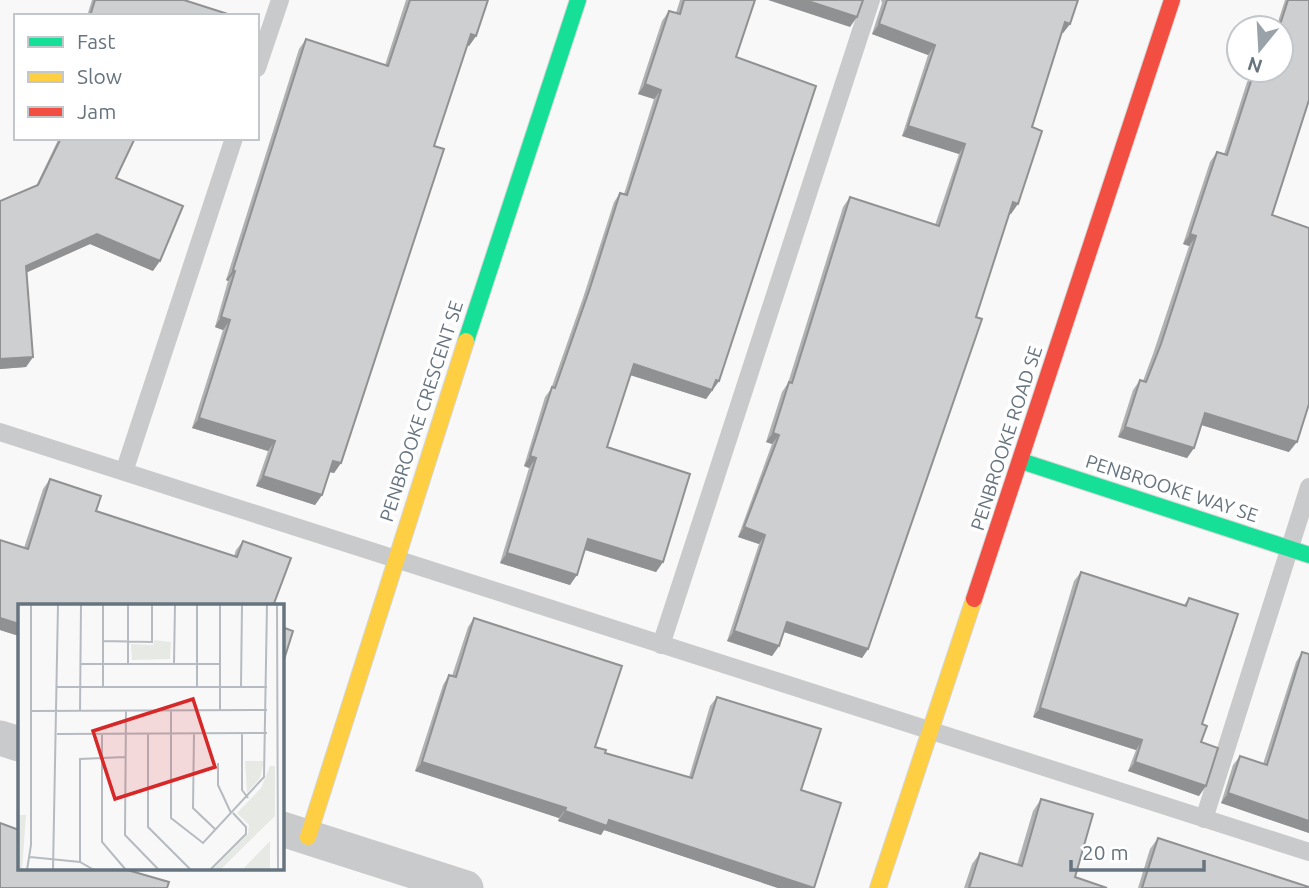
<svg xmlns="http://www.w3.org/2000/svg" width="1309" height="888" font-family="Ubuntu,sans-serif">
<rect width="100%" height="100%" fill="#f8f8f8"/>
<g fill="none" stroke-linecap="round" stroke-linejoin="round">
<!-- fast casing -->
<g stroke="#d4d5d6" stroke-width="18">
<path id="fast" d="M466,341L578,0
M1021,461L1309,555"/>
</g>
<!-- slow casing -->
<g stroke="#d4d5d6" stroke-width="18">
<path id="slow" d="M308,837L466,341
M878,888L974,599"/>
</g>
<!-- jam casing -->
<g stroke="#d4d5d6" stroke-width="18">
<path id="jam" d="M974,599L1172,0"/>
</g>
<!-- lane -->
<path stroke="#c9cacb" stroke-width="18" d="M257,68L280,0
M0,432L1309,852
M124,472L234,138
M661,645L871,0
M1204,819L1309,487"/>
<!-- street -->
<path stroke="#c9cacb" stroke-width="35" d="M0,738L19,744
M282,829L466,888"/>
<!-- fast -->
<use href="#fast" stroke="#16e098" stroke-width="16"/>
<!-- slow -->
<use href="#slow" stroke="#ffcf43" stroke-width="16"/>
<!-- jam -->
<use href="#jam" stroke="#f24e42" stroke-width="16"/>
</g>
<!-- wall -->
<path fill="#b0b2b3" d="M92,0H184L234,16H87Z
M406,0H488L476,36L469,46L467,45L434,146L341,463L334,473L329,472L322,495L315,505L256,486L268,451L192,428L223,330L215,327L228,281L226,280L299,49L306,39L385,65Z
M680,0H755L736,57L719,381L706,399L630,375L607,447L663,562L656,572L585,550L570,585L500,563L529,468L524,466L545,397L551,389L583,298L614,202L620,193L624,194L654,99L638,94L662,21L669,11L676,13Z
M881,0H1078L1070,24L1063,33H1061L1032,127L1011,214L1009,213L868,649L862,658L784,632L779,646L772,656L727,641L759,544L738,537L772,444L766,442L782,392L788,383L843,207L850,197L935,225L959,154L902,136L928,55L872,34L882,3Z
M1285,0H1309L1272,215L1289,452L1202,425L1194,448L1187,458L1118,437L1133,390L1140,380L1143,381L1153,354L1189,246L1183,244L1210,162L1217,152L1224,154L1247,82L1254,72L1261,74L1262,70H1281V28H1276Z
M59,138H135L116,178L153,271L90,244L27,272L33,357L26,367L0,369V201L36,186Z
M50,479L96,511L234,556L236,550L243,541L291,558L19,606V636L0,630V540L24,548L43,489Z
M1081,572L1184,605L1189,598L1202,724L1199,796L1128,771L1136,750L1033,717L1074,581Z
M474,618L595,747L605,753L689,777L710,706L717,697L801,790L814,888H778L604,830L601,835L558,821L559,818L415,771L443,685L449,675L452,676L468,627Z
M1302,652L1309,654V833L1221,803L1233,765L1240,756L1263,764L1296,662Z
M1041,799L1075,877L1107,888H964L972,864L980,853L1017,865L1033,811Z
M1158,838L1309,888H1138L1150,849Z"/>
<!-- shaded-wall -->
<path fill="#909192" d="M768,0H805L857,17L850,27Z
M1065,22L1070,24L1063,33L1058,31Z
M879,24L935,45L928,55L872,34Z
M471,34L476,36L469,46L464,44Z
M645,84L661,90L654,99L638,94Z
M908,126L965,144L959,154L902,136Z
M1013,202L1018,204L1011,214L1006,212Z
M97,234L160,261L153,271L90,244L19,276L26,266Z
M1190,234L1196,236L1189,246L1183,244Z
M233,270L235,271L228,281L226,280Z
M221,317L230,320L223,330L215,327Z
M33,357L26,367L0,369V359Z
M634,364L716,380L719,381L706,399L627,374Z
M1205,413L1297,442L1289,452L1198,424Z
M199,418L275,441L268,451L192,428Z
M1125,427L1194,448L1187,458L1118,437Z
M773,433L779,435L772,444L766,442Z
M530,456L536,458L529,468L524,466Z
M333,461L341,463L334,473L326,471Z
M263,476L322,495L315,505L256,486Z
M744,527L765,535L759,544L738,537Z
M588,539L663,562L656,572L582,549Z
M507,553L577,575L570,585L500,563Z
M0,618L19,624V636L0,630Z
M787,622L868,649L862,658L781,631Z
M734,631L779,646L772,656L727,641Z
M1040,708L1142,740L1136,750L1033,717Z
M422,762L566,808L559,818L415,771Z
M1135,762L1206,786L1199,796L1128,771Z
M1228,793L1309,821V833L1221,803Z
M565,811L609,820L813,888H778L604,830L601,835L558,821Z"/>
<!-- building -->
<path fill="#cdcfd0" stroke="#909192" stroke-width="2" d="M95,0H184L234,16H90Z
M410,0H488L476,36L471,34L434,146L444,149L341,463L333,461L322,495L263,476L275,441L199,418L230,320L221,317L235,271L233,270L306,39L388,66Z
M684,0H755L736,57L816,86L719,381L716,380L712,390L634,364L607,447L690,474L663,562L588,539L577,575L507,553L536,458L530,456L552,387L555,388L590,288L620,193L627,195L661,90L645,84L669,11L680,14Z
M805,0H863L857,17Z
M887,0H1078L1070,24L1065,22L1032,127L1042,131L1018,204L1013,202L976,317L982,319L868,649L787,622L779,646L734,631L765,535L744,527L779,435L773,433L789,382L792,383L850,197L939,226L965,144L908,126L935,45L879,24Z
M1288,0H1309V100L1272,215L1309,228V404L1297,442L1205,413L1194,448L1125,427L1140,380L1146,382L1161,344L1196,236L1190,234L1217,152L1227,155L1254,72L1264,75L1266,70H1281V28H1279Z
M61,138H135L116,178L183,206L160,261L97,234L26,266L33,357L0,359V201L38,185Z
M50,479L101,496L96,511L237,557L243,541L291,558L273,606H19V624L0,618V540L28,549Z
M1081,572L1186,606L1189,598L1238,614L1202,724L1207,726L1201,742L1218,748L1206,786L1135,762L1142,740L1040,708Z
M474,618L622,666L595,747L606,750L605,753L692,778L717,697L821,729L801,790L841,803L814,888L609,820L607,826L565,811L566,808L422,762L449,675L456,677Z
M282,627L293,631L282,666Z
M1302,652L1309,654V821L1228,793L1240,756L1267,765Z
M1041,799L1093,814L1075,877L1107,888H969L980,853L1022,866Z
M0,823L19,830V869H124L169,882L167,888H0Z
M1158,838L1309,887V888H1142Z"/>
<g text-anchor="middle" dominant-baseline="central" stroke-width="7" stroke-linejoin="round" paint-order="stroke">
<!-- street labels -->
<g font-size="19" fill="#66747f" stroke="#fff">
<text transform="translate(421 411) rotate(-72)">PENBROOKE CRESCENT SE</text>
<text transform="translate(1006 438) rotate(-72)">PENBROOKE ROAD SE</text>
<text transform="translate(1172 488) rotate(18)">PENBROOKE WAY SE</text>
</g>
</g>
<!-- overview -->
<g transform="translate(18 604)">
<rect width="266" height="266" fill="#f8f8f8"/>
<path d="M136,36L153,38L152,55L114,56L113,40L135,41ZM227,157H246L242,174L229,189ZM252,162H257V212L202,266H194L230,230L231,221L219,209L243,184ZM0,211H8L4,266H0ZM252,237V266H224Z" fill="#e7e9e5"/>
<path fill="none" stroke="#b5bbc1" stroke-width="2" d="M85,0V82M259,0L260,266M85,37L134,38V0M63,60H201M110,60V0M156,60L157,0M179,82V0M39,83H249M223,83L224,0M108,106L107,231L141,266M153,106V214L185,239L246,173L249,0M202,106V0M13,107L249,106M62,107L63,0M224,129V186L230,194M39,130L249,129M84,130V238L108,266M130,130V223L173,266M176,130L175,204L198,226M200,159V181L213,209M12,253L62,258L76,266M62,258V155L107,153M9,266L13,241V0M35,266L40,0M192,266L228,230V223L215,209"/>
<path fill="#d62828" fill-opacity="0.15" stroke="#d62828" stroke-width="3.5" d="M175,95L197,163L97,195L75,127Z"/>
<rect width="266" height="266" fill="none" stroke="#66747f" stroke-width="3.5"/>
</g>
<!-- legend -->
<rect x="14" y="14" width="245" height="126" fill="#ffffff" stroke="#c2c7cc" stroke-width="2"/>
<rect x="28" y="37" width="35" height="10" fill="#16e098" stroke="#c2c7cc" stroke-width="2"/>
<text x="77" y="49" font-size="21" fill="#66747f">Fast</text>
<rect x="28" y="72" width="35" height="10" fill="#ffcf43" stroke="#c2c7cc" stroke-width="2"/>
<text x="77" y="84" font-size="21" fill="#66747f">Slow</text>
<rect x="28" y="107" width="35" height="10" fill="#f24e42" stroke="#c2c7cc" stroke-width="2"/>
<text x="77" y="119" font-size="21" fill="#66747f">Jam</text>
<!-- north arrow -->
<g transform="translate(1260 49) rotate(198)"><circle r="33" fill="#ffffff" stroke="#c2c7cc" stroke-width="2"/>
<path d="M0-5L12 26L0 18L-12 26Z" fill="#99a2a9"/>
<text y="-10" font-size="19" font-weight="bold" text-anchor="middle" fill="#66747f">N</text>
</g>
<!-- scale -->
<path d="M1071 860v10h133v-10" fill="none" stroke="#66747f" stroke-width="3.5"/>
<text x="1082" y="860" font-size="21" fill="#66747f" stroke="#ffffff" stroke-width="5" paint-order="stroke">20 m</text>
</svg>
